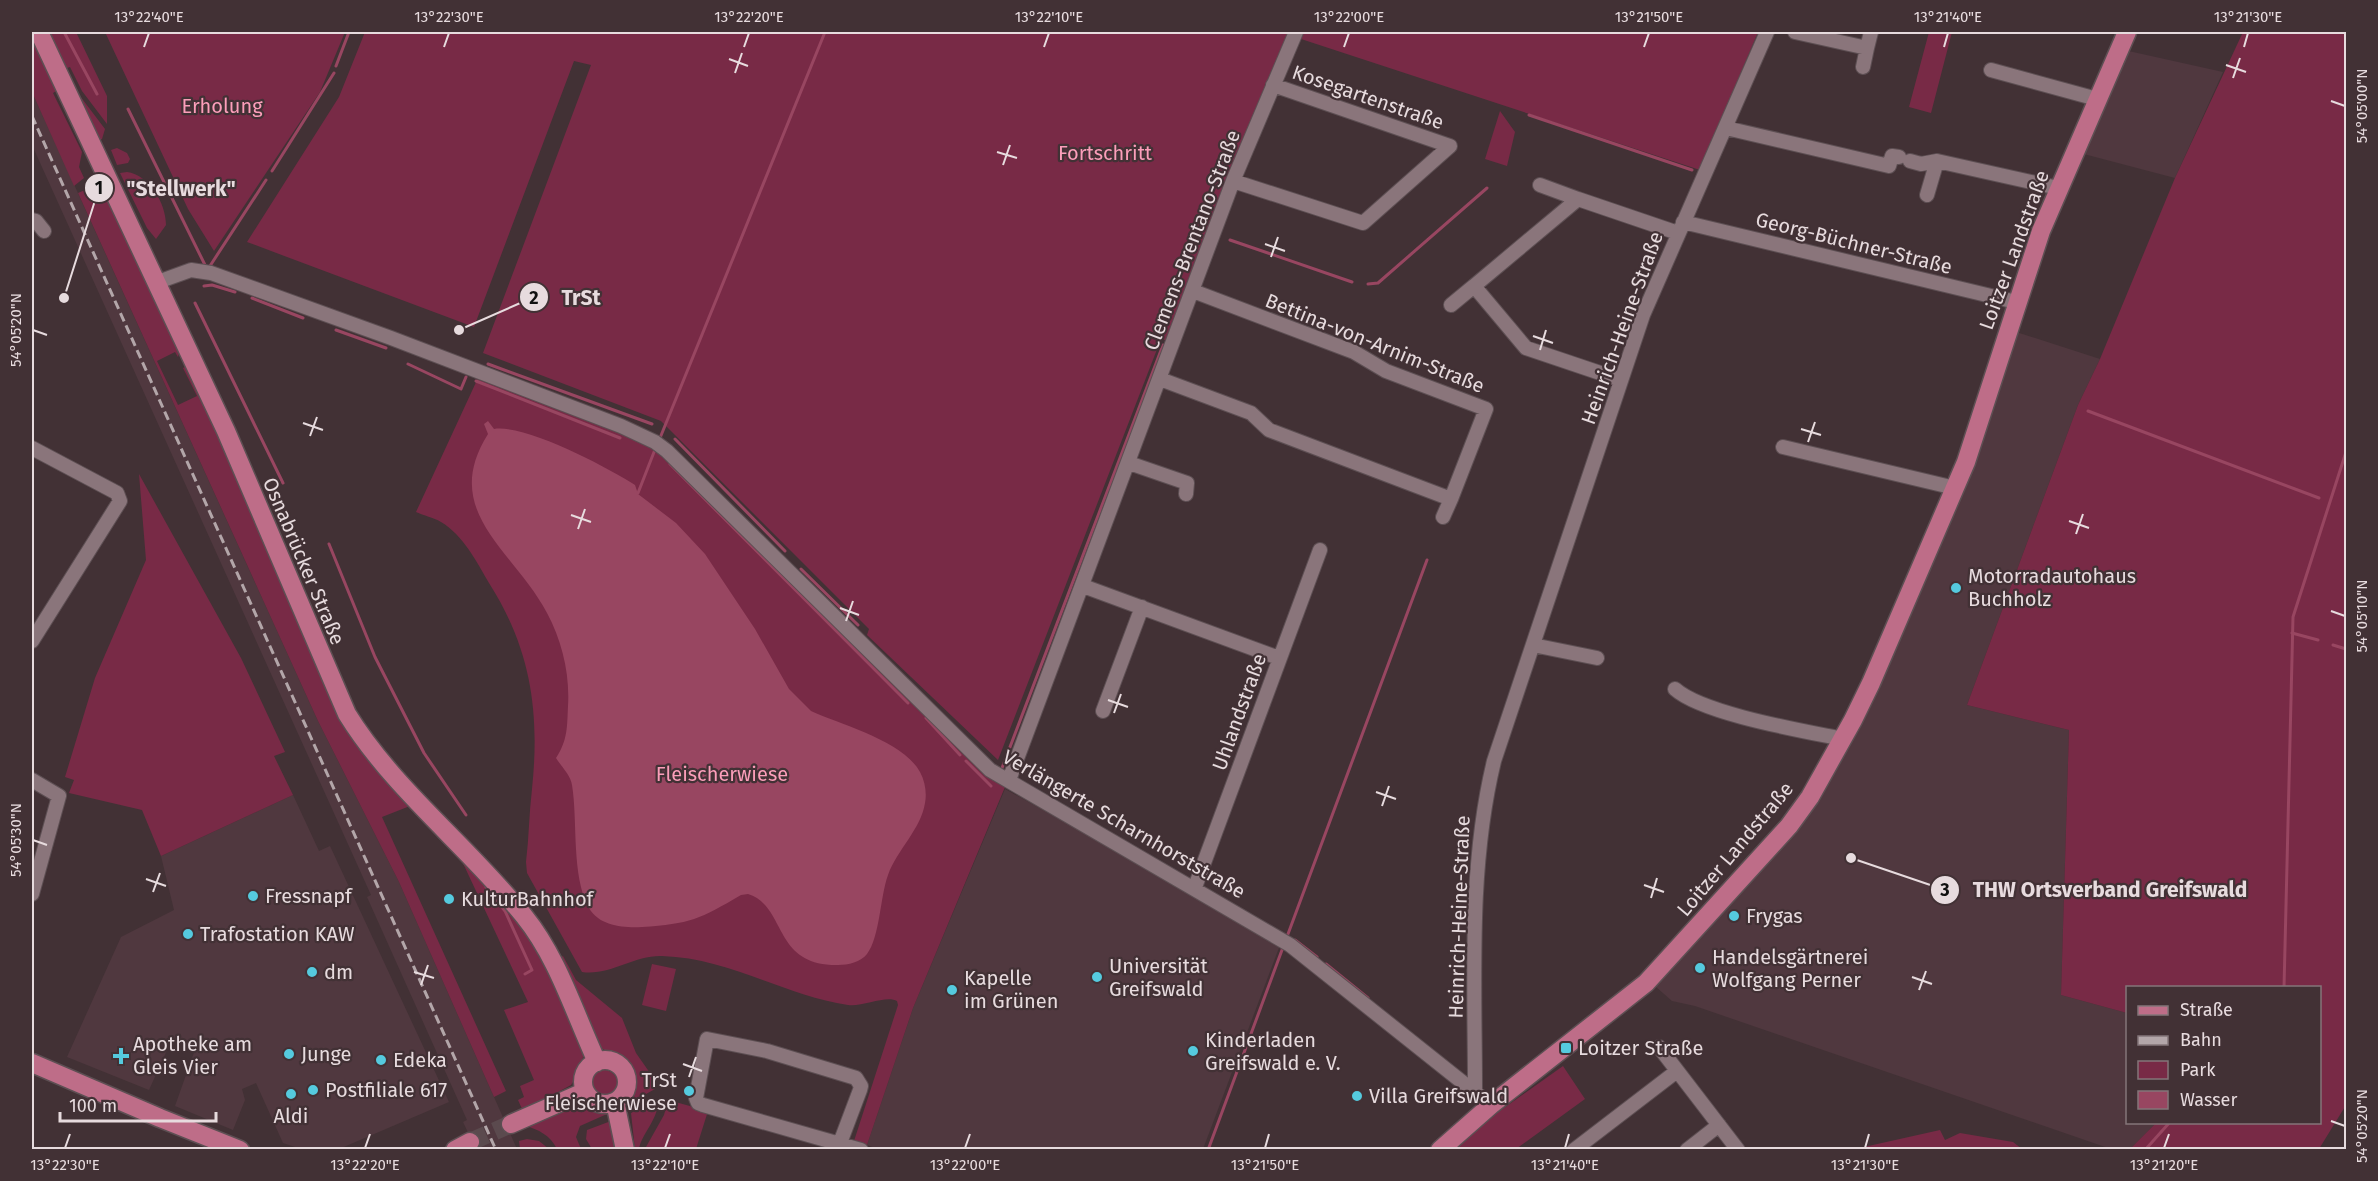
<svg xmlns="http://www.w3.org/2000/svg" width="2378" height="1181" font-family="'Fira Sans',sans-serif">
<rect width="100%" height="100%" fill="#423135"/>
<!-- built -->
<path fill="#50383f" d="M2124,50L2223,72L2175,178L2080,153Z
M32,92L318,721L399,882L517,1149H476L463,1122L467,1120L367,897L371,895L32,145Z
M2013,331L2100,359L2078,405L1967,705L2069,730L2061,995L2127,1013L2128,1122L2156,1123L2130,1149H2111L1695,1006L1672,1001L1655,986L1814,800Z
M1005,789L1194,894L1280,945L1203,1149L881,1150L867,1145L913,1008Z
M293,795L319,851L330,846L449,1102L339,1149H301L283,1143L256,1083L242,1089L245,1100L233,1130L175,1106L197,1044L172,1039L149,1090L67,1057L121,937L174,910L161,856Z"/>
<!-- green -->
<path fill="#782a46" d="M32,32L44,54L56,91L53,93L82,152L79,167L84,178L74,186L32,92Z
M45,32H76L107,96V124L82,91L70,67L67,68Z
M105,32H345L320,92L214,251L188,209Z
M365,32H1291L1223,189L1168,341L1161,339L998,760L867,635L869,629L661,421L483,353L591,65L574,61L474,327L247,242L339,97Z
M1300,32H1758L1700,170L1298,38Z
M1929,32H1952L1931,113L1909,107Z
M2243,32H2346V1105L2319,1149H2130L2156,1123L2320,1122V988H2128L2127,1013L2061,995L2069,730L1967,705L2078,405L2100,359L2175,178Z
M80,96L105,129L102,139L99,141L90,126Z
M1500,111L1515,132L1507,166L1485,159Z
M117,148L127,153L130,159L128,163L117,165L111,150Z
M127,172C149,175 166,203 166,225L156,239L147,228L120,173Z
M101,183L181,347L178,357L175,352L157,361L178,405L197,396L183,368L185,367L192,370L328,690L410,806L382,817L506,1091L494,1097L399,882L318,721L78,193Z
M478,378L629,436L665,455L968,754L1005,787L913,1008L867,1145L854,1141L898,1005L897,1001C886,995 863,1007 848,1005C783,995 729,958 662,956C634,955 610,976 582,972L527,873L526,862C529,838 529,813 532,789C540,712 531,649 489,583C477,562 463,535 441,522C433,517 424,516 416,512Z
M139,474L241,658L285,752L274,756L293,795L161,856L142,810L69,793L74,780L65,777L95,678L146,560Z
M435,827L531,935L562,996L584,1054L578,1074L571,1085L523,1111L518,1100L524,1097L520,1086L534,1080L504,1010L528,1002L461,859Z
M563,956L576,980L622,1018L636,1053L657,1083L655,1089L630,1103L627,1099L634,1087L632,1070L618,1057L601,1048L558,959Z
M652,964L676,969L666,1011L642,1005Z
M1563,1066L1585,1099L1516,1149H1455L1497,1113Z
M591 1083a13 13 0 1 1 26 0a13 13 0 1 1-26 0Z
M657,1099C661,1117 642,1132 639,1149H635L631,1113Z
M668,1100L708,1111L696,1149L646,1147L664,1115Z
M578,1104H586L607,1114L580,1126L576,1137L581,1149H557C550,1135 539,1130 524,1125Z
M611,1121L616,1149H592L586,1139L587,1130Z
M1940,1130L1945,1140L1960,1133L2013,1142L2022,1149H1855Z
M527,1139L539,1141L549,1149H520L519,1141Z"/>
<!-- water -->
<path fill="#984661" d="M488,421L494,429C526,424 607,467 635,485L638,494L676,523L705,554L755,629L789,689L811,711C842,725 903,741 920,772C925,781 927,793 925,803C921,829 897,850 888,875C880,897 880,937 867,954C861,962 848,965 838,965C772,966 787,906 748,894L741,895C700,919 690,924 642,927C624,928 599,926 589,908C571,876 578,821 572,785C571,776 561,766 556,758C568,740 567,726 568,706C570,674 562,641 547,613C514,550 439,512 488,434L484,424Z"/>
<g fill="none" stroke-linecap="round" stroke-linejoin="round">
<!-- stream -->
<path stroke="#984661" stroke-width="3" d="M64,32L97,94
M336,66L349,32
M128,109L207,269
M1529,115L1692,170
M272,171L334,73
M1230,240L1352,282
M208,269L266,180
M1368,284L1378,283L1487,188
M204,286L212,285L235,292
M252,298L303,318
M195,303L283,483
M336,330L386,348
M408,364L461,389L466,377
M488,364L652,424
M476,381L620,438
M2088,411L2319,498
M660,438L825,32
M675,439L785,551
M670,464L908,703
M638,493L656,447
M329,544L375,657L424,753L466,815
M801,569L858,625
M2292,633L2318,640
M2333,645L2346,649
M926,718L960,755
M966,761L991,786
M1002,768L1163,345
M486,887L505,911L532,970L525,974
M1288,934L1427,560
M1295,940L1317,957
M1326,964L1368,998
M2284,988L2293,617L2346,452
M1208,1150L1282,950
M2145,1150L2170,1122"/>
<!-- major-tunnel -->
<path stroke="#5b4a4e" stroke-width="18" stroke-dasharray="18 9" stroke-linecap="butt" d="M470,1142L511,1124"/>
<!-- minor casing -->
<g stroke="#5d4f53" stroke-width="16">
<path id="minor" d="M1795,32L1867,48L1871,32
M1863,67L1867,48
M1991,70L2097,99
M1726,128L1889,166L1892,156L1899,157
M1910,161L1921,164L1937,161L2058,188
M1233,181L1363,223L1450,146L1273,85
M1540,185L1578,199
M1927,195L1937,161
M32,220L36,221L44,231
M1683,222L2016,302
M155,283L191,270L211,273L391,338L621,426L655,442L667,451L990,770L1290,945L1491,1105
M1451,305L1474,286
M1160,379L1251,413L1269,430L1451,499L1486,409L1386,371L1354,352L1193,291
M1621,380L1526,348L1474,286L1578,199L1678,233
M1783,447L1955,488
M32,448L117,493L120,501L32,641
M1129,463L1187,483L1186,494
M1443,517L1451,499
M1083,586L1279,658
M1533,645L1597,658
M1675,689C1703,714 1804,731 1843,739
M1103,711L1142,607
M32,780L59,796L32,894
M1009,780L1233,181L1296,32
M1195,887L1320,550
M1659,1047L1738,1150
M1475,1091C1475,981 1468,868 1494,761L1643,315L1767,32
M840,1143L860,1090L861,1086L856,1078L767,1051L707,1039L696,1098L698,1103L703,1105L861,1150
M1574,1150L1677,1071
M1687,1150L1719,1125"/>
</g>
<!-- major casing -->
<g stroke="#5d4f53" stroke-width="21">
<path id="major" d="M39,32L226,431L347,714C394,790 468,846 524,916C558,958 574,1012 597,1062
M583 1082a22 22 0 1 1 44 0a22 22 0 1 1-44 0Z
M32,1063L160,1118L240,1150
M615,1102L625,1150
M511,1124L584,1092
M455,1150L470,1142
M1440,1150L1491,1105L1646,983L1789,826L1810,797L1853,720L1871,683L1966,462L2041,231L2127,32"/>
</g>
<!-- minor -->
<use href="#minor" stroke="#8a757b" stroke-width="14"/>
<!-- major -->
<use href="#major" stroke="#be6d88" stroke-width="18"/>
<!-- rail -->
<path stroke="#b3a6a9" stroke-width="3" stroke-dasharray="9 4.5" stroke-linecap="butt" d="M32,116L496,1150"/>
</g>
<!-- ticks -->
<path fill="none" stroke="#e7dbde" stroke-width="2" d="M144,47L149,33M444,47L449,33M744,47L749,33M1044,47L1049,33M1344,47L1349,33M1644,47L1649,33M1944,47L1948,33M2244,47L2248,33M729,59L748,66M2226,65L2246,72M735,73L742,53M2233,78L2240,58M2331,101L2345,106M997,152L1017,158M1003,165L1010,145M1265,244L1285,251M1271,257L1278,237M33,330L47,335M1533,336L1553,343M1540,350L1546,330M303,423L323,430M1801,429L1821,435M310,436L317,417M1808,442L1815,422M571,515L591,522M2069,521L2089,528M578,529L585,509M2076,534L2083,514M840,608L859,615M2331,611L2345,616M846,621L853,601M1108,700L1128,707M1114,713L1121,694M1376,792L1396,799M1382,806L1389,786M33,840L47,845M146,879L166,886M1644,885L1664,892M153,892L160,873M1651,898L1657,878M414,972L434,978M1912,977L1932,984M421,985L428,965M1919,990L1926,971M683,1064L702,1071M689,1077L696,1057M2331,1121L2345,1126M65,1148L70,1134M365,1148L370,1134M665,1148L670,1134M965,1148L970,1134M1265,1148L1269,1134M1565,1148L1569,1134M1865,1148L1869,1134M2164,1148L2169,1134"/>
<!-- markers -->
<g fill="#55cade" stroke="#423135" stroke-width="2">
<circle cx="1956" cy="588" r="6"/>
<circle cx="253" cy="896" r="6"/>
<circle cx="449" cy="899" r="6"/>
<circle cx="1734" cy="916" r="6"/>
<circle cx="188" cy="934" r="6"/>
<circle cx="1700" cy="968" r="6"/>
<circle cx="312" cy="972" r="6"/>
<circle cx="1097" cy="977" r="6"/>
<circle cx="952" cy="990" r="6"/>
<rect x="1560" y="1042" width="12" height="12" rx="3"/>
<circle cx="1193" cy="1051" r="6"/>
<circle cx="289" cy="1054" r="6"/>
<path d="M118 1047h6v6h6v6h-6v6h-6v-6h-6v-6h6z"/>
<circle cx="381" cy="1060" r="6"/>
<circle cx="313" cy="1090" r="6"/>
<circle cx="689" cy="1091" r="6"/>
<circle cx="291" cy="1094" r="6"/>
<circle cx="1357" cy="1096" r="6"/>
</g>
<g text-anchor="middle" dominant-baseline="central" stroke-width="4.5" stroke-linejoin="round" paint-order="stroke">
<!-- street labels -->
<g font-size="20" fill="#e7dbde" stroke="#423135">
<text transform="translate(1368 97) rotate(19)">Kosegartenstraße</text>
<text transform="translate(1192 240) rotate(-69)">Clemens-Brentano-Straße</text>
<text transform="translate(1854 243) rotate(14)">Georg-Büchner-Straße</text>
<text transform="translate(2014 250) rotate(-70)">Loitzer Landstraße</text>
<text transform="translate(1622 328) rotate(-70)">Heinrich-Heine-Straße</text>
<text transform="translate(1375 343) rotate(22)">Bettina-von-Arnim-Straße</text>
<text transform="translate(304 561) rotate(67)">Osnabrücker Straße</text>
<text transform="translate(1239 712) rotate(-70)">Uhlandstraße</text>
<text transform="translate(1124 824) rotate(30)">Verlängerte Scharnhorststraße</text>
<text transform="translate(1735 849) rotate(-50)">Loitzer Landstraße</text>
<text transform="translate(1459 917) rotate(-88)">Heinrich-Heine-Straße</text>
</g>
<!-- park labels -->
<g font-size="20" fill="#fc9eba" stroke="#423135">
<text x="222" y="106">Erholung</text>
<text x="1105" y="153">Fortschritt</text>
<text x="722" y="774">Fleischerwiese</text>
</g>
<!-- poi labels -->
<g font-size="20" fill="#e7dbde" stroke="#423135" text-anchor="start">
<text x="1968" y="576">Motorradautohaus<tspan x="1968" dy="23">Buchholz</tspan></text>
<text x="265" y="896">Fressnapf</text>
<text x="461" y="899">KulturBahnhof</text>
<text x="1746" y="916">Frygas</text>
<text x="200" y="934">Trafostation KAW</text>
<text x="1712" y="957">Handelsgärtnerei<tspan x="1712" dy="23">Wolfgang Perner</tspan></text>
<text x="1109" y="966">Universität<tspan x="1109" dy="23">Greifswald</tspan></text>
<text x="324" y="972">dm</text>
<text x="964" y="978">Kapelle<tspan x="964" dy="23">im Grünen</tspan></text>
<text x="1205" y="1040">Kinderladen<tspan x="1205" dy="23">Greifswald e. V.</tspan></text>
<text x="133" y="1044">Apotheke am<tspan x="133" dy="23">Gleis Vier</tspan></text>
<text x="1578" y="1048">Loitzer Straße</text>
<text x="301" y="1054">Junge</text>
<text x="393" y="1060">Edeka</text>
<text x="677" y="1080" text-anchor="end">TrSt<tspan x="677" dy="23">Fleischerwiese</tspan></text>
<text x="325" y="1090">Postfiliale 617</text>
<text x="1369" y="1096">Villa Greifswald</text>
<text x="291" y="1116" text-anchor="middle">Aldi</text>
</g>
</g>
<!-- callouts -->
<path fill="none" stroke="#e7dbde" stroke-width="2" d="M64 298L99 188M459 330L534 297M1851 858L1945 890"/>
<g fill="#e7dbde" stroke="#423135" stroke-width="2">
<circle cx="64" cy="298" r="6"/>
<circle cx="459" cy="330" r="6"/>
<circle cx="1851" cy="858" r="6"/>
<circle cx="99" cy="188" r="15"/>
<circle cx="534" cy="297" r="15"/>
<circle cx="1945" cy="890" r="15"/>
</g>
<g font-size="18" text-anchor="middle" font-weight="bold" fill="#111">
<text x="99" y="194">1</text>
<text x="534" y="304">2</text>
<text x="1945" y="896">3</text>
</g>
<g font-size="21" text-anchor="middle" font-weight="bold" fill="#e7dbde" stroke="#423135" stroke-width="4.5" stroke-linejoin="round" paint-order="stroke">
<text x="181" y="196">"Stellwerk"</text>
<text x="581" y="305">TrSt</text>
<text x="2110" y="897">THW Ortsverband Greifswald</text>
</g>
<!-- border -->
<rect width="2378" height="1181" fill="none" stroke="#423135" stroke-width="66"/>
<!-- legend -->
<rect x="2126" y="986" width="195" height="138" fill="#423135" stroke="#847579" stroke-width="1.5"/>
<rect x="2138" y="1006" width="30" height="9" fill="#be6d88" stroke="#847579" stroke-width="1.5"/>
<text x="2180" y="1016" font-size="18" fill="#e7dbde">Straße</text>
<rect x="2138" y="1036" width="30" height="9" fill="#b3a6a9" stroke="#847579" stroke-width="1.5"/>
<text x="2180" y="1046" font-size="18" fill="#e7dbde">Bahn</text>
<rect x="2138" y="1061" width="30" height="18" fill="#782a46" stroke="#847579" stroke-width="1.5"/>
<text x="2180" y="1076" font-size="18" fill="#e7dbde">Park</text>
<rect x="2138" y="1091" width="30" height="18" fill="#984661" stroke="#847579" stroke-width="1.5"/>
<text x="2180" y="1106" font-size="18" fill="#e7dbde">Wasser</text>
<!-- scale -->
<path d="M60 1112v9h156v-9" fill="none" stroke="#e7dbde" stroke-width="3"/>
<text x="69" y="1112" font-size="18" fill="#e7dbde" stroke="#423135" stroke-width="4.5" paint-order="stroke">100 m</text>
<rect x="33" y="33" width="2312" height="1115" fill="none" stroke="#e7dbde" stroke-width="2"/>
<g font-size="15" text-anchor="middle" fill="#e7dbde">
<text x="149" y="22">13°22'40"E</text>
<text x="449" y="22">13°22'30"E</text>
<text x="749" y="22">13°22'20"E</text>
<text x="1049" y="22">13°22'10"E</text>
<text x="1349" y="22">13°22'00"E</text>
<text x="1649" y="22">13°21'50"E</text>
<text x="1948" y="22">13°21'40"E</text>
<text x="2248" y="22">13°21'30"E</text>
<text transform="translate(2362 106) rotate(-90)" y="5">54°05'00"N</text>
<text transform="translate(16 330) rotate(-90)" y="5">54°05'20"N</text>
<text transform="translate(2362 616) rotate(-90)" y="5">54°05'10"N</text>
<text transform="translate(16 840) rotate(-90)" y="5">54°05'30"N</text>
<text transform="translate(2362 1126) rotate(-90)" y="5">54°05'20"N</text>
<text x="65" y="1170">13°22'30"E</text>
<text x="365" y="1170">13°22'20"E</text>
<text x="665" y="1170">13°22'10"E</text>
<text x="965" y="1170">13°22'00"E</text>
<text x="1265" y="1170">13°21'50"E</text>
<text x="1565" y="1170">13°21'40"E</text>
<text x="1865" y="1170">13°21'30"E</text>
<text x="2164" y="1170">13°21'20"E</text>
</g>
</svg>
